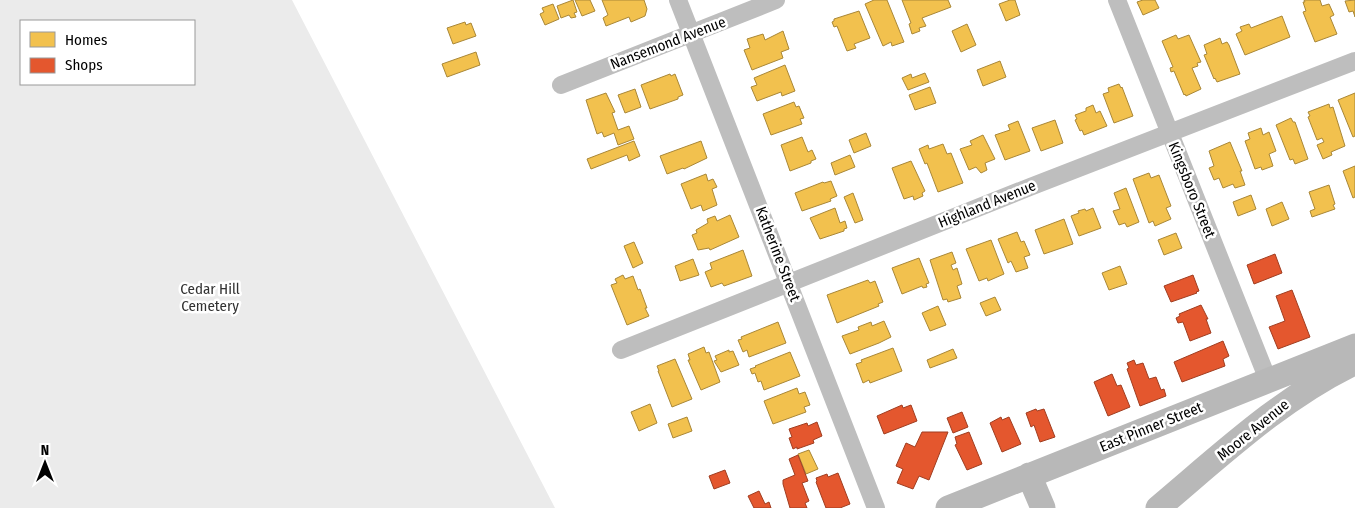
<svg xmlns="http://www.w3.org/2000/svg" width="1355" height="508" font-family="'Fira Sans Condensed',sans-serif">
<rect width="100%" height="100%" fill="#fff"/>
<!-- green -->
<path fill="#ebebeb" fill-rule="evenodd" d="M0,0H292L555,508H0ZM21,21H194V84H21Z"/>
<!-- homes -->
<path fill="#f2c14e" stroke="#a98737" d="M573,0L577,12L574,13L576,17L571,18L569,15L561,18L557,6Z
M575,0H590L595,11L582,16Z
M602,0H644L647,9L645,16L631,22L629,17L606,26L603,18L608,15Z
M874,0H887L904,42L892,46L891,42L883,46L865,4Z
M902,0H948L951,7L922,18L926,26L919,28L920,31L912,34L909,24L911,23Z
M1010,0H1015L1020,15L1006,21L999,4Z
M1143,0H1155L1159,8L1143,15L1137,2Z
M1304,0H1320L1322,6L1329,4L1334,15L1330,17L1337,34L1315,42L1303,12L1306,11L1303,2H1305Z
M1355,0V17L1353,11L1349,12L1345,1Z
M553,4L559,19L545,25L540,14L544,12L542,8Z
M859,11L870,38L854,44L856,48L847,51L837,26L834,27L832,22L834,21V19Z
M1282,16L1290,37L1245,55L1236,34L1242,31L1240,27L1249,24L1251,28Z
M465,22L466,25L471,23L476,36L453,44L447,28Z
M967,24L976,45L961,52L952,31Z
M783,31L789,49L781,52L783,58L752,70L744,50L750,48L747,39L763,34L765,40Z
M1176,35L1178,39L1189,35L1201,62L1197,63L1198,66L1192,68L1201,89L1186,96L1185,94L1184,95L1174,71L1171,72L1170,68L1173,67L1162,41Z
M1220,38L1222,44L1227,42L1229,45L1240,74L1217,82L1215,78L1214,79L1204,55L1207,54L1204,45Z
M476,52L480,65L447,77L442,64Z
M1000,61L1006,77L983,86L977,70Z
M785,65L795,91L782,96L781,92L757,101L751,87L757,85L754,78Z
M925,73L929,82L908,90L902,78L911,74L912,78Z
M670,74L671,76L675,74L683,95L678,97V99L650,109L641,85Z
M1119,84L1121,88L1122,87L1133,116L1114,123L1103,94L1109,92L1108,88Z
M930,87L936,103L915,110L909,95Z
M635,89L641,107L625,113L618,95Z
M606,93L615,112L612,113L618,130L629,126L634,139L618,145L614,133L604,137L602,132L597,134L586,100Z
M1355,93V136L1353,137L1338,100Z
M794,102L796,107L799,106L804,118L800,119L802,124L771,135L763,114Z
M1329,104L1330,108L1333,107L1345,146L1331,152L1332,155L1323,159L1317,145L1324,142L1322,138L1317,140L1308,117L1310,116L1308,112Z
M1093,105L1096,113L1100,111L1107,126L1084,135L1082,130L1080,131L1075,120L1077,119L1075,115L1086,111V108Z
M1291,118L1293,122H1295L1308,159L1295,164L1293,159L1290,160L1276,125Z
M1055,120L1063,143L1041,151L1032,128Z
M1018,121L1030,151L1005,160L995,135L1010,130L1008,125Z
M1261,128L1263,135L1269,132L1276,151L1269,154L1273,166L1262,170L1261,167L1255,169L1245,141L1250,139L1248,133Z
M866,133L871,146L854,153L849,140Z
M983,135L995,159L985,163L987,170L981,173L976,167L969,170L960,149L972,145L970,141Z
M802,137L808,152L812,150L816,159L811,161V163L790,171L781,145Z
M634,141L640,156L629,161L627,155L591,169L587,159Z
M701,141L707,158L684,169L683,168L667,174L660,156Z
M1230,142L1242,171H1240L1245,185L1235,188L1233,184L1223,188L1219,178L1214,180L1209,168L1214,166L1209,151Z
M943,144L947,154L951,153L963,183L938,192L927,163L925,164L919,149L928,145L929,149Z
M850,155L855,167L835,175L831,163Z
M911,161L925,191L922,193L923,196L914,200L913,196L904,199L892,168Z
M1355,166V197L1353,198L1343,171Z
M1149,173L1151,178L1159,175L1171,206L1166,208L1171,219L1155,226L1153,221L1149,223L1133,179Z
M706,174L708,181L713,179L717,187L712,189L717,205L703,211L701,205L691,209L681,184Z
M831,181L837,196L830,199L831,201L802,211L795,193L823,182L824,183Z
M1329,185L1335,204L1333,205L1335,209L1312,217L1310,211L1315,209L1309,192Z
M1126,188L1139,222L1127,227L1125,223L1119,225L1113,211L1120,209L1114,193Z
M853,193L863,220L855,223L844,197Z
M1251,195L1256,209L1238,216L1233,202Z
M1282,202L1289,219L1272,226L1266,209Z
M835,208L840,223L845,221L847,228L844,229V231L820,239L810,218Z
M1093,208L1101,228L1079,236L1071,216L1079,213L1078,211L1085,209L1086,211Z
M730,215L739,237L710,250L709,248L698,250L692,235L697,233L696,230L708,223L707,219L715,216L717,221Z
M1064,219L1073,244L1044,254L1035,230Z
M1017,232L1021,242L1024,241L1030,255L1024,257L1028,268L1016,272L1011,261L1008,263L998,239Z
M1176,233L1182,248L1164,255L1158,240Z
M991,240L1004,274L988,281L987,278L979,281L966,249Z
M634,242L643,263L633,268L624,246Z
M743,250L752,276L724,286L722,283L711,287L705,272L712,269L710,263Z
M952,252L956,263L951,265L953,270L957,268L962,284L957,286L961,298L948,302L947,299L943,300L930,260Z
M919,258L929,283L926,284L927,287L923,288L922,286L902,294L892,268Z
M693,259L699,275L680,281L675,266Z
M1120,266L1127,284L1109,290L1102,273Z
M623,275L625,279L633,276L638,290L640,289L647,308H645L649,316L627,325L611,285L617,283L615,279Z
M868,280L870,283L875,281L883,302L878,304L879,306L837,323L827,295Z
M995,297L1001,310L986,316L980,303Z
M938,306L946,325L930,331L922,313Z
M884,321L891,337L879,343L850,354L842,336L859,330L858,327L871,322L872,326Z
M778,322L786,343L749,357L747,350L743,352L738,340L742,339L741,337Z
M704,347L706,353L709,352L720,382L701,390L688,360H690L688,354Z
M893,348L902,371L870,383L869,380L863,383L856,364L862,362L861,360Z
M953,349L957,358L930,368L927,360Z
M729,350V352L733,351L739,365L721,372L714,361L717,360L715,356Z
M790,352L800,376L764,390L761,381L758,382L755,373L752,374L750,369L756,367L755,366Z
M675,359L692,399L672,407L658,371H659L657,366Z
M797,388L799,394L805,392L810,405L804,407L806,412L773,424L764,401Z
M650,404L657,423L639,431L631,412Z
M687,417L692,431L673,438L668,424Z
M809,450L818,469L806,474L798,454Z"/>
<!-- shops -->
<path fill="#e4572e" stroke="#a03d20" d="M1275,254L1282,273L1254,284L1247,265Z
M1193,275L1199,291L1196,292L1197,293L1171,302L1164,286Z
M1292,290L1310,337L1278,349L1269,327L1285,321L1276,296Z
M1201,305L1208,319H1206L1211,333L1190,341L1183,322L1178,323L1176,318L1180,316L1179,314Z
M1223,341L1229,356L1223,359L1225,366L1182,382L1174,362Z
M1134,360L1136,365L1143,363L1149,379L1156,377L1161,390L1164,389L1166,396L1140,406L1127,369L1129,368L1127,363Z
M1112,374L1117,386L1121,385L1130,407L1108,416L1094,382Z
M902,405L903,408L911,405L917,421L884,434L877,416Z
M1036,409L1037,411L1044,409L1055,437L1040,442L1034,425L1031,427L1026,413Z
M962,412L968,427L953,433L947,418Z
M1001,417L1002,420L1009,417L1021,444L1002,452L990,423Z
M817,422L822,436L813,440L814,443L797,449V447L793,449L789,438L792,437L789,429L807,423L808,426Z
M922,432H948L929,480L919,476L913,489L897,483L903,469L896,466L906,443L915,447Z
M969,432L982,464L967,470L955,445L957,444L955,437Z
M798,455L808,481L802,483L809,501L805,503L807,508H790L783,484V480L795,475L789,459Z
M725,470L730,483L714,489L709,476Z
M838,473L850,504L840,508H826L816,482L817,481L816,478L827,474L828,477Z
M759,491L765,504L769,502L771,508H754L748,496Z"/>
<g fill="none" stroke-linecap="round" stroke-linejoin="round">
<!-- street -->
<path stroke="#bebebe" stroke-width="18" d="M678,0L876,508
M1117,0L1268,380
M561,85L776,0
M621,350L1030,187L1355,61"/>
<!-- secondary -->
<path stroke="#b8b8b8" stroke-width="25" d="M1029,475L1043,508
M948,508L1355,346
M1158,508C1220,456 1281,398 1354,363"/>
</g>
<g text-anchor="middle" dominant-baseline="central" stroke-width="5" stroke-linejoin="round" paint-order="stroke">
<!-- street labels -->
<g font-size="15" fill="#000" stroke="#fff">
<text transform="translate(668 43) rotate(-21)">Nansemond Avenue</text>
<text transform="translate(1192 190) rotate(68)">Kingsboro Street</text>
<text transform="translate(987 204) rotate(-22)">Highland Avenue</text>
<text transform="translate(778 254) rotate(69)">Katherine Street</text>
<text transform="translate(1151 427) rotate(-22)">East Pinner Street</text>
<text transform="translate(1253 430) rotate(-39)">Moore Avenue</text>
</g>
<!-- park labels -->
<g font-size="15" fill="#323232" stroke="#fff">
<text x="210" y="289">Cedar Hill<tspan x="210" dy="17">Cemetery</tspan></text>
</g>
</g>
<!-- legend -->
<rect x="20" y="20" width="175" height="65" fill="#ffffff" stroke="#999999"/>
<rect x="30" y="32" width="25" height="15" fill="#f2c14e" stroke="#999999"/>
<text x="65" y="45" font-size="15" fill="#000000">Homes</text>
<rect x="30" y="58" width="25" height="15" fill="#e4572e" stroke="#999999"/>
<text x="65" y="70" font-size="15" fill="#000000">Shops</text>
<!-- north arrow -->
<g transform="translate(45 463)" stroke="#ffffff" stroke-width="4" paint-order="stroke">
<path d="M0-4L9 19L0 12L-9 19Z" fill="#000000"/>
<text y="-8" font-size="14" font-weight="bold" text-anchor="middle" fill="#000000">N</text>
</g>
</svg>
